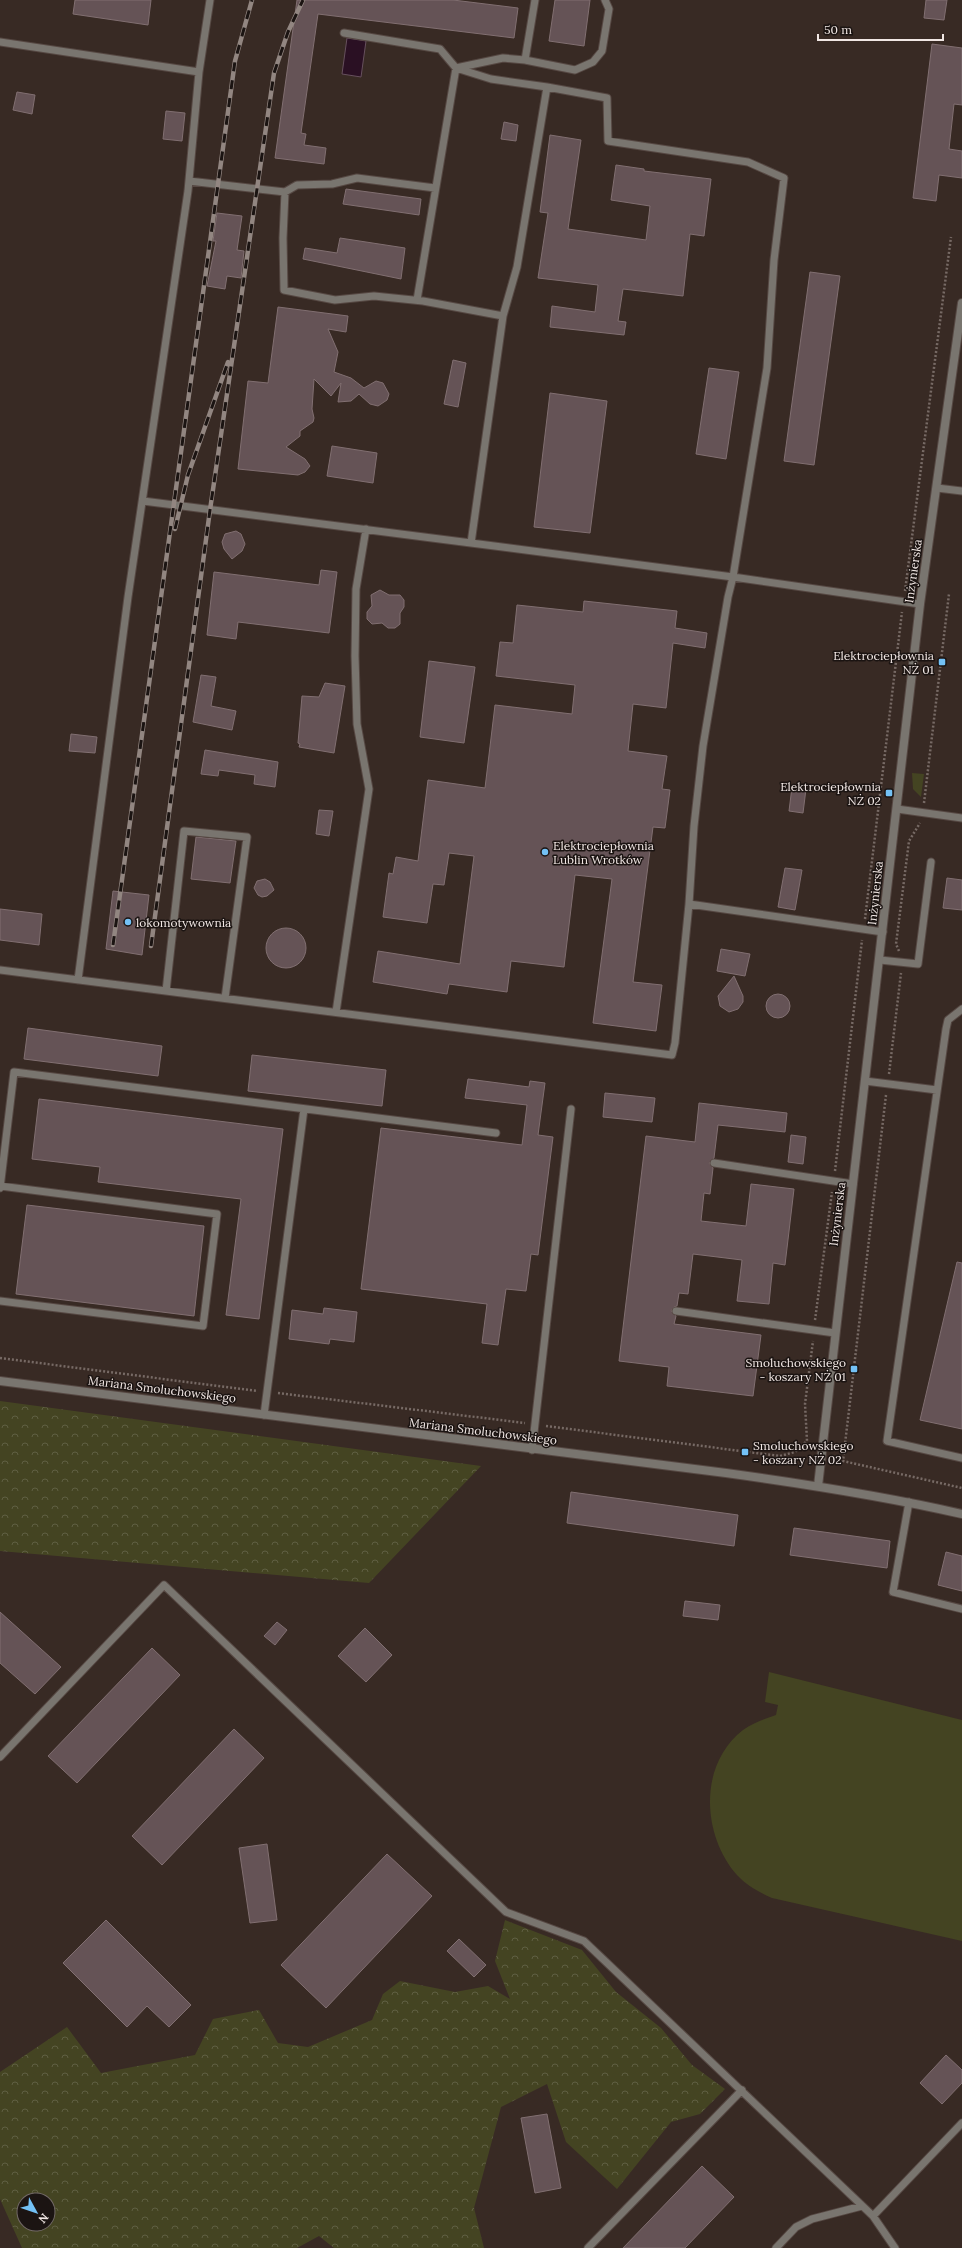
<svg xmlns="http://www.w3.org/2000/svg" width="962" height="2248" font-family="Lora,serif">
<defs>
<pattern id="forest-crowns" width="20" height="18" patternUnits="userSpaceOnUse"><rect width="20" height="18" fill="#442"/><path d="M2 6a3 3 0 1 1 6 0M12 15a3 3 0 1 1 6 0" fill="none" stroke="#5f5f42"/></pattern>
</defs>
<rect width="100%" height="100%" fill="#382a24"/>
<!-- grass -->
<path fill="#442" d="M912,773L924,774L921,797L913,789Z
M769,1672L962,1720V1941L772,1898C759,1892 747,1886 737,1875C702,1835 698,1765 743,1730C753,1723 764,1719 776,1715L778,1705L765,1702Z"/>
<!-- forest -->
<path fill="url(#forest-crowns)" fill-rule="evenodd" d="M0,1401L481,1466L369,1583L0,1551Z
M505,1920L582,1950L616,1992L661,2028L692,2065L725,2089L700,2114L671,2122L617,2189L566,2142L547,2084L501,2107L474,2208L484,2248H334L319,2236L297,2248H22L0,2199V2072L67,2027L101,2073L195,2055L213,2019L259,2010L278,2043L308,2047L372,2020L383,1994L400,1981L455,1992L488,1986L510,1999L495,1961ZM24,2200H48V2224H24Z"/>
<!-- water -->
<path fill="#2a1023" stroke="#66505d" d="M347,38L366,41L361,77L342,74Z"/>
<!-- building -->
<path fill="#655356" stroke="#816f71" d="M75,0H151L148,25L73,14Z
M297,0H453L518,8L514,38L318,14L301,133L306,134L304,145L326,148L324,164L275,158Z
M555,0H590L584,46L549,41Z
M926,0H947L944,20L924,18Z
M932,44L962,48V105L954,104L949,149L962,151V178L939,175L936,201L913,198Z
M17,92L35,95L32,114L13,110Z
M166,111L185,113L182,141L163,139Z
M504,122L518,125L516,141L501,139Z
M550,135L581,140L568,229L646,240L650,206L611,200L616,165L644,169V171L711,179L704,236L690,234L683,296L623,289L618,321L626,322L624,335L550,327L552,306L595,312L598,285L538,278L548,213L540,212Z
M346,189L421,199L419,215L343,204Z
M217,213L242,216L237,250L244,251L241,278L227,276L225,289L207,286L216,241H213Z
M340,238L405,248L401,279L303,259L305,248L337,253Z
M810,272L840,276L814,465L784,461Z
M278,307L348,316L346,332L328,329L338,352L334,372L351,378L364,388L376,381L383,383L389,394L387,400L378,406L370,404L359,394L351,401L338,402L341,383L331,396L314,379L312,409L314,418L313,422L300,431V436L286,447L305,459L310,466L305,472L298,475L238,469L248,381L268,383Z
M453,360L466,363L458,407L444,404Z
M709,368L739,372L726,459L696,454Z
M550,393L607,401L590,533L534,527Z
M332,446L377,453L373,483L327,476Z
M236,531L241,534L245,544L242,551L232,559L224,549L222,542L225,534Z
M321,570L337,572L329,633L238,622L236,639L207,635L214,572L319,585Z
M380,590L389,595H400L404,600V607L400,613V624L395,628H388L382,623L372,624L367,619V612L372,606L371,595Z
M584,601L677,611L675,628L707,633L705,648L673,643L666,708L633,704L628,751L667,756L662,789L670,790L665,828L653,827L633,982L662,985L656,1031L593,1023L612,879L575,875L564,967L511,961L507,992L449,984L447,994L373,982L378,951L460,964L474,856L449,853L444,885L433,884L427,923L383,917L389,873L393,874L396,857L418,861L428,780L485,788L495,705L572,714L575,685L496,676L500,642L513,643L517,605L583,612Z
M429,661L475,667L464,743L420,737Z
M201,675L216,677L211,706L236,711L232,730L193,722Z
M325,683L345,686L334,753L299,747L300,744L298,743L302,696L319,697Z
M71,734L97,737L95,753L69,751Z
M205,750L278,762L275,787L254,784L255,775L219,770L218,776L201,774Z
M792,787L806,789L803,813L789,811Z
M319,810L333,811L329,836L316,834Z
M196,837L236,841L230,883L191,879Z
M785,868L802,870L795,910L778,907Z
M947,878L962,880V910L943,908Z
M265,879L270,882L274,890L267,896L262,897L258,895L254,888L257,881Z
M113,891L149,895L142,955L106,949Z
M0,909L42,914L39,945L0,940Z
M266 948a20 20 0 1 1 40 0a20 20 0 1 1-40 0Z
M721,949L750,954L745,976L717,971Z
M734,976L743,996V1002L738,1009L729,1012L720,1006L718,996Z
M766 1006a12 12 0 1 1 24 0a12 12 0 1 1-24 0Z
M28,1028L162,1046L158,1076L24,1059Z
M252,1055L386,1070L382,1106L248,1091Z
M468,1079L529,1087L530,1081L545,1083L538,1135L553,1137L538,1255L531,1254L526,1291L506,1289L498,1345L482,1343L487,1304L361,1289L381,1128L522,1145L527,1105L465,1098Z
M605,1093L655,1098L652,1122L603,1117Z
M39,1099L283,1129L259,1319L226,1315L241,1199L98,1182L100,1167L32,1159Z
M699,1103L787,1113L785,1132L718,1125L714,1158L709,1163L713,1168L710,1194L704,1193L701,1221L746,1226L751,1184L794,1189L785,1265L773,1263L769,1304L737,1301L742,1260L693,1254L688,1294L679,1293L677,1306L674,1307L671,1311L676,1316L674,1324L761,1335L753,1396L667,1386L669,1367L619,1361L646,1136L695,1142Z
M791,1135L806,1137L803,1164L788,1162Z
M27,1205L204,1226L194,1316L16,1294Z
M957,1262L962,1263V1429L920,1420Z
M324,1308L357,1312L354,1342L330,1339L329,1344L289,1339L292,1310L323,1314Z
M571,1492L738,1515L734,1546L567,1523Z
M794,1528L890,1541L887,1568L790,1555Z
M946,1552L962,1556V1591L938,1585Z
M685,1601L720,1605L718,1620L683,1616Z
M0,1612L61,1667L35,1694L0,1663Z
M277,1622L287,1630L275,1645L264,1636Z
M365,1628L392,1655L366,1682L338,1656Z
M152,1648L180,1675L77,1783L48,1756Z
M234,1729L264,1758L162,1865L132,1836Z
M267,1844L277,1920L250,1923L239,1848Z
M387,1854L432,1896L326,2008L281,1965Z
M106,1920L191,2005L169,2027L147,2006L127,2027L63,1963Z
M459,1939L486,1965L474,1977L447,1951Z
M946,2055L962,2070V2083L942,2104L920,2083Z
M547,2114L561,2188L535,2193L521,2118Z
M702,2166L734,2197L685,2248H623Z"/>
<g fill="none" stroke-linecap="round" stroke-linejoin="round">
<!-- service casing -->
<g stroke="#564843" stroke-width="9">
<path id="service" d="M344,33L440,49L456,68L491,79L547,87L517,267L503,316
M0,42L199,72L188,191L128,597L78,980
M525,60L575,70L593,62L602,51L609,9L605,0
M199,72L210,0
M285,192L297,185L332,184L357,178L435,188
M417,300L456,68L503,58L525,60L535,0
M937,488L962,491
M143,501L471,543L503,316L423,301L374,296L335,300L284,290L283,238L285,192L189,181
M471,543L733,577L767,368L774,260L784,178L748,162L608,141L607,98L547,87
M897,809L962,818
M689,904L694,826L703,746L728,597L733,577L920,604
M880,960L918,964L931,862
M0,970L672,1055L675,1043L689,904L883,932
M166,991L184,831L247,837L225,998
M962,1009L948,1020L946,1029L887,1441L962,1458
M336,1012L369,789L357,724L355,656L356,589L366,529
M865,1081L937,1090
M714,1163L853,1184
M0,1188L14,1072L496,1133
M0,1301L203,1326L217,1214L0,1186
M676,1311L835,1333
M264,1415L304,1109
M532,1450L571,1109
M909,1502L893,1592L962,1609
M0,1757L164,1585L506,1912L584,1941L873,2216
M588,2248L742,2090
M776,2248L796,2227L812,2219L862,2206
M895,2248L873,2216L962,2123"/>
</g>
<!-- minor casing -->
<g stroke="#564843" stroke-width="10">
<path id="minor" d="M818,1486L920,604L962,303"/>
</g>
<!-- tertiary casing -->
<g stroke="#564843" stroke-width="10">
<path id="tertiary" d="M0,1381L726,1473C806,1484 884,1496 962,1514"/>
</g>
<!-- path -->
<path stroke="#776a65" stroke-width="2.5" stroke-dasharray="2 2" stroke-linecap="butt" d="M905,591L951,237
M924,803L949,594
M865,919L902,612
M899,951L896,944L909,841L920,823
M889,1074L901,973
M886,1095L843,1461L962,1488
M835,1171L862,940
M815,1320L832,1192
M0,1358L257,1391
M278,1393L525,1423
M546,1426L780,1456L795,1452L807,1441L805,1404L813,1341"/>
<!-- service -->
<use href="#service" stroke="#79756f" stroke-width="7"/>
<!-- minor -->
<use href="#minor" stroke="#79756f" stroke-width="8"/>
<!-- tertiary -->
<use href="#tertiary" stroke="#79756f" stroke-width="8"/>
<!-- rail casing -->
<g stroke="#928681" stroke-width="4.5">
<path id="rail" d="M175,529L188,475L228,362
M113,945L235,61L252,0
M151,946L210,510L274,73L288,32L303,0"/>
</g>
<!-- rail -->
<use href="#rail" stroke="#1b1412" stroke-width="3" stroke-dasharray="9" stroke-linecap="butt"/>
</g>
<!-- markers -->
<g fill="#73c1f5" stroke="#1b1412" stroke-width="1.5">
<rect x="938" y="658" width="8" height="8" rx="2"/>
<rect x="885" y="789" width="8" height="8" rx="2"/>
<circle cx="545" cy="852" r="4"/>
<circle cx="128" cy="922" r="4"/>
<rect x="850" y="1365" width="8" height="8" rx="2"/>
<rect x="741" y="1448" width="8" height="8" rx="2"/>
</g>
<g text-anchor="middle" dominant-baseline="central" stroke-width="3" stroke-linejoin="round" paint-order="stroke">
<!-- street labels -->
<g font-size="12" fill="#f1e7e4" stroke="#1b1412">
<text transform="translate(913 571) rotate(-82)">Inżynierska</text>
<text transform="translate(875 893) rotate(-84)">Inżynierska</text>
<text transform="translate(837 1214) rotate(-83)">Inżynierska</text>
<text transform="translate(162 1389) rotate(7)">Mariana Smoluchowskiego</text>
<text transform="translate(483 1431) rotate(7)">Mariana Smoluchowskiego</text>
</g>
<!-- poi labels -->
<g font-size="12" fill="#f1e7e4" stroke="#1b1412" text-anchor="end">
<text x="934" y="655">Elektrociepłownia<tspan x="934" dy="14">NŻ 01</tspan></text>
<text x="881" y="786">Elektrociepłownia<tspan x="881" dy="14">NŻ 02</tspan></text>
<text x="553" y="845" text-anchor="start">Elektrociepłownia<tspan x="553" dy="14">Lublin Wrotków</tspan></text>
<text x="136" y="922" text-anchor="start">lokomotywownia</text>
<text x="846" y="1362">Smoluchowskiego<tspan x="846" dy="14">- koszary NŻ 01</tspan></text>
<text x="753" y="1445" text-anchor="start">Smoluchowskiego<tspan x="753" dy="14">- koszary NŻ 02</tspan></text>
</g>
</g>
<!-- north arrow -->
<g transform="translate(36 2212) rotate(130)"><circle r="19" fill="#1b1412" stroke="#716866"/>
<path d="M0-3L7 15L0 10L-7 15Z" fill="#73c1f5"/>
<text y="-6" font-size="11" font-weight="bold" text-anchor="middle" fill="#f1e7e4">N</text>
</g>
<!-- scale -->
<path d="M818 34v6h125v-6" fill="none" stroke="#f1e7e4" stroke-width="2"/>
<text x="824" y="34" font-size="12" fill="#f1e7e4" stroke="#1b1412" stroke-width="3" paint-order="stroke">50 m</text>
</svg>
